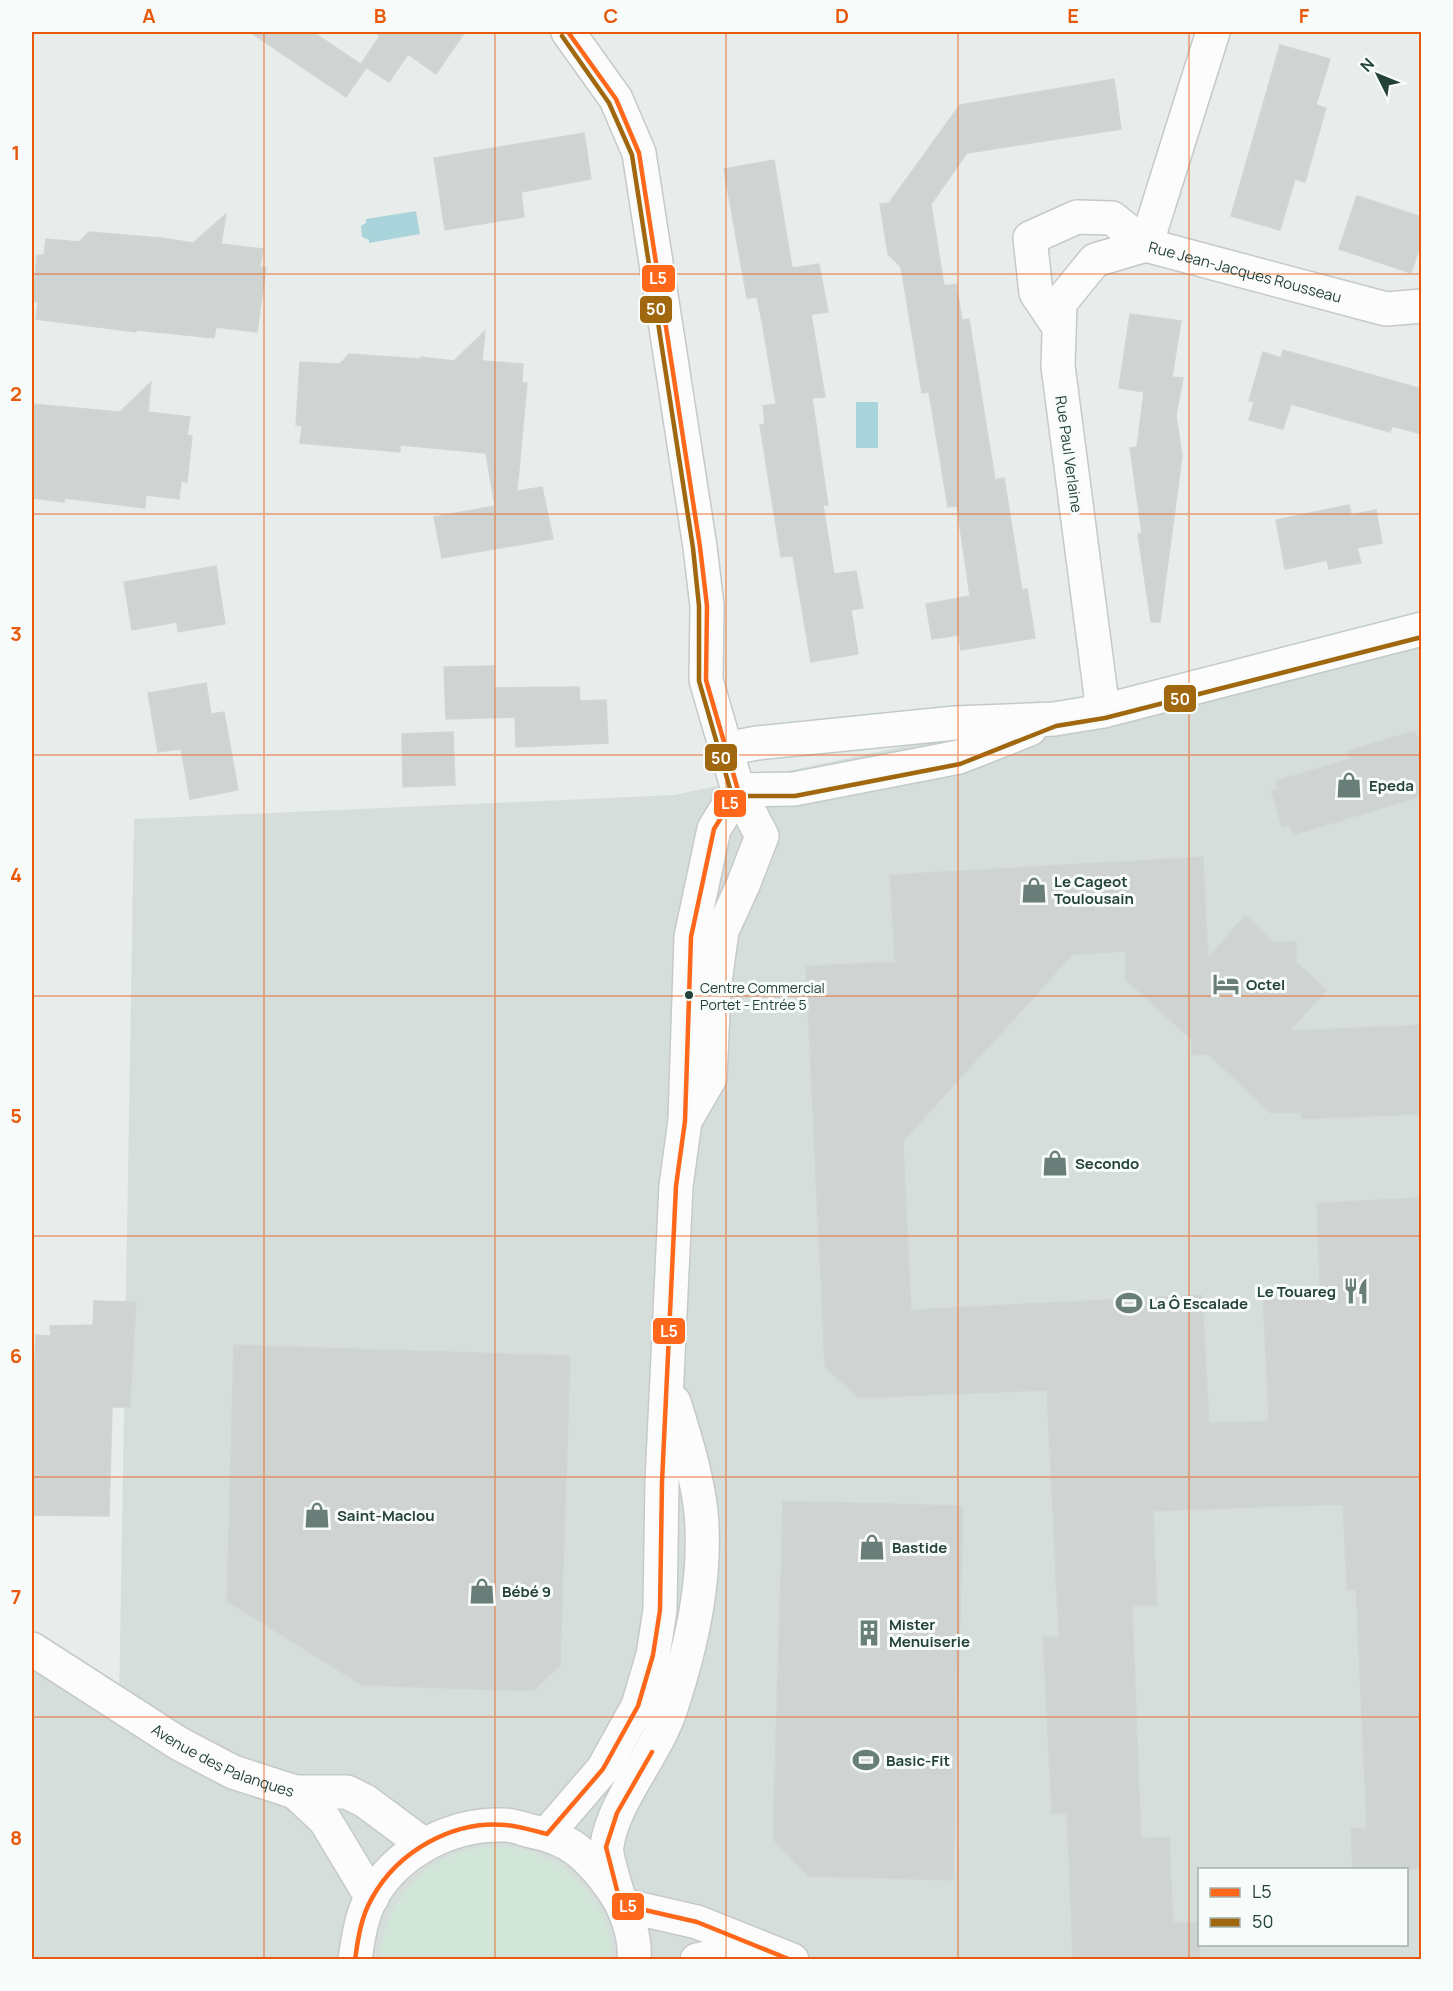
<svg xmlns="http://www.w3.org/2000/svg" width="1453" height="1991" font-family="Manrope,sans-serif">
<rect width="100%" height="100%" fill="#e8edeb"/>
<!-- built -->
<path fill="#d6dedb" fill-rule="evenodd" d="M1421,637V1959H32V1649L119,1704L134,819L674,795ZM1200,1870H1406V1944H1200Z"/>
<!-- green -->
<path fill="#d1e6d8" d="M488,1846C499,1847 514,1846 525,1850C572,1863 614,1909 612,1959H380C382,1915 410,1873 452,1855C463,1850 476,1849 488,1846Z"/>
<!-- water -->
<path fill="#a9d4db" d="M416,211L420,234L369,243V240L362,237L361,226L366,223V219Z
M856,402H878V448H856Z"/>
<!-- building -->
<path fill="#cfd4d2" stroke="#d1d6d4" stroke-width="1.5" d="M250,32H313L366,68L346,97Z
M374,32H465L436,74L408,54L389,82L361,64L380,36Z
M1280,45L1330,59L1316,105L1326,108L1305,182L1295,179L1280,230L1231,216Z
M1114,79L1121,129L967,153L931,204L944,286L956,284L962,320L969,319L995,480L1004,478L1022,590L1027,589L1035,638L961,650L959,635L932,639L926,604L970,596L957,506L948,507L929,392L922,393L901,267L888,254L880,204L889,203L960,105Z
M584,133L591,179L521,192L524,217L445,230L434,158Z
M774,160L792,268L819,264L828,312L811,314L825,397L812,398L828,505H823L834,574L856,571L863,608L851,610L858,654L811,662L793,556L781,557L760,425L765,424L763,406L776,404L762,321L757,297L747,298L724,169Z
M1357,196L1422,217V240L1411,273L1339,249Z
M226,214L221,244L263,249L260,267L266,268L257,332L216,327L214,338L136,330V332L36,319L38,302L33,301L37,255H44L46,239L79,242L89,232L161,238L193,243Z
M1130,314L1181,321L1172,377L1183,378L1176,415L1182,456L1160,622H1151L1138,534L1142,533L1130,448L1137,447L1144,392L1119,388Z
M485,331L482,361L523,364L522,383H527L517,491L542,487L553,539L442,558L434,517L495,506L486,453L400,445V452L300,443L302,426L296,425L300,362L340,364L349,354L421,359V357L454,361Z
M1283,350L1422,389V434L1392,426L1390,432L1291,404L1283,429L1249,420L1254,402L1249,401L1263,352L1281,358Z
M151,382L148,412L190,417L187,435L192,436L187,482L181,481L179,499L146,495L145,508L64,498V502L32,498V404L120,412Z
M1349,505L1351,515L1376,510L1382,543L1357,548L1361,563L1329,569L1327,560L1285,569L1276,520Z
M216,566L225,624L178,632L177,622L132,630L124,582Z
M494,666V688L579,687L580,701L606,700L608,743L516,747L515,717L446,719L444,667Z
M206,683L211,714L224,712L238,790L190,799L181,749L158,752L148,693Z
M1415,731L1417,738L1422,736V796L1293,835L1290,825L1282,827L1272,792L1278,789L1276,781L1349,759L1347,751Z
M453,732L455,785L403,787L402,734Z
M1203,857L1208,959L1245,915L1274,943L1296,941V962L1327,990L1289,1031L1422,1025V1114L1301,1119V1112L1271,1113L1208,1054L1192,1055V1040L1125,979L1126,951L1072,955L903,1141L911,1310L1202,1295L1209,1423L1269,1421L1263,1293L1320,1289L1317,1203L1422,1198V1869H1353L1351,1828L1367,1829L1356,1589L1347,1590L1343,1504L1153,1511L1157,1605L1132,1606L1141,1838L1169,1837L1173,1923L1200,1922V1959H1073L1067,1813L1052,1814L1043,1637H1059L1047,1390L859,1398L825,1367L806,966L895,962L890,875Z
M94,1301L136,1302L130,1407H112L109,1516L32,1515L34,1443H32V1400H33L36,1335L51,1336L50,1326L93,1325Z
M234,1345L570,1356L560,1665L533,1691L362,1685L227,1601Z
M783,1501L963,1506L953,1880L808,1876L773,1839Z"/>
<g fill="none" stroke-linecap="round" stroke-linejoin="round">
<!-- street casing -->
<g stroke="#c5cac8" stroke-width="36">
<g id="street">
<path d="M568,32L616,99L639,153L700,547L707,606L706,680L738,790L762,836L743,885L722,931L714,989L710,1078L685,1121"/>
<path id="s1" d="M1213,32L1146,245L1386,309L1422,306"/>
<path d="M1059,327L1036,293L1030,238L1077,217L1112,218L1146,245"/>
<path d="M1103,711L1058,366L1060,303L1095,260L1146,245"/>
<path id="s2" d="M32,1649L178,1743L233,1772L295,1792H347L365,1801L423,1844"/>
<path d="M295,1792L325,1820L372,1898"/>
<path d="M547,1834L603,1769L638,1706L653,1655L660,1610L662,1482L667,1377L676,1186L685,1121L691,937L714,829L738,790"/>
<path d="M619,1898C616,1887 605,1855 607,1845C614,1799 658,1752 672,1705C692,1643 707,1578 701,1512C697,1475 685,1438 674,1402"/>
<path d="M623,1905L697,1922L792,1960"/>
<path d="M355,1960C358,1939 361,1917 371,1898C397,1851 452,1823 505,1825C513,1825 523,1829 531,1831C547,1834 564,1840 577,1850C591,1861 601,1873 611,1887C625,1906 636,1935 634,1960"/>
<path d="M697,1960L732,1953L747,1960"/>
</g>
</g>
<!-- secondary casing -->
<g stroke="#c3cbc8" stroke-width="36">
<path id="secondary" d="M726,749L757,743L955,723L1054,719L1103,711L1422,629
M738,790L794,789L959,757L1030,729"/>
</g>
<!-- street -->
<use href="#street" stroke="#fcfcfc" stroke-width="33"/>
<!-- secondary -->
<use href="#secondary" stroke="#fcfcfc" stroke-width="33"/>
<!-- bus-1 casing -->
<g stroke="#f7fbf9" stroke-width="9">
<path id="bus-1" d="M652,1752L617,1813L606,1847L619,1898L623,1905L697,1922L791,1960
M355,1960C358,1938 361,1917 372,1898C398,1851 453,1820 506,1825C520,1826 534,1831 547,1834L603,1769L638,1706L653,1655L660,1610L662,1482L676,1186L685,1121L691,937L714,829L738,790L706,680L707,606L700,547L639,153L616,99L568,32"/>
</g>
<!-- bus-2 casing -->
<g stroke="#f7fbf9" stroke-width="9">
<path id="bus-2" d="M562,36L609,103L632,155L693,548L699,606V681L731,792L734,796H795L960,764L1056,726L1105,718L1422,637"/>
</g>
<!-- bus-1 -->
<use href="#bus-1" stroke="#ff671b" stroke-width="4.5"/>
<!-- bus-2 -->
<use href="#bus-2" stroke="#a0670f" stroke-width="4.5"/>
</g>
<!-- grid -->
<path fill="none" stroke="#e8590c" stroke-width="1.5" stroke-opacity="0.55" d="M264,32V1960M495,32V1960M726,32V1960M958,32V1960M1189,32V1960M32,274H1422M32,514H1422M32,755H1422M32,996H1422M32,1236H1422M32,1477H1422M32,1717H1422"/>
<!-- icons -->
<defs>
<g id="shop-bare" transform="scale(2.07)"><path d="M-5-2.5h2.3a2.7 3.5 0 0 1 5.4 0H5L5.5 6h-11ZM-1.5-2.5h3a1.5 2.3 0 0 0-3 0Z" fill="#697e78" stroke="#f7fbf9" stroke-width="2.5" paint-order="stroke"/></g>
<g id="hotel-bare" transform="scale(2.07)"><path d="M-6-4.5h1.5V1H6V5H4.5V3h-9V5H-6ZM-4 0a1.8 1.8 0 1 1 3.6 0ZM.5 0V-2.5h3Q6-2.5 6 0Z" fill="#697e78" stroke="#f7fbf9" stroke-width="2.5" paint-order="stroke"/></g>
<g id="restaurant-bare" transform="scale(2.07)"><path d="M-5-6h1v4h1v-4h1v4h1v-4h1v5L-1.5 .5V6h-2V.5L-5-1ZM5-6V6H3V1.5H1.5Q1.5-4 5-6Z" fill="#697e78" stroke="#f7fbf9" stroke-width="2.5" paint-order="stroke"/></g>
<g id="stadium-bare" transform="scale(2.07)"><path d="M0-5a6.5 5 0 1 0 0 10a6.5 5 0 1 0 0-10ZM-3.5-1.8h7v3.6h-7Z" fill="#697e78" stroke="#f7fbf9" stroke-width="2.5" paint-order="stroke"/></g>
<g id="building-bare" transform="scale(2.07)"><path d="M-4-6H4V6H1V3H-1V6H-4ZM-2.5-4.3h1.7v1.8h-1.7ZM.8-4.3h1.7v1.8H.8ZM-2.5-1h1.7V.8h-1.7ZM.8-1h1.7V.8H.8Z" fill="#697e78" stroke="#f7fbf9" stroke-width="2.5" paint-order="stroke"/></g>
</defs>
<g fill-rule="evenodd">
<use href="#shop-bare" x="1349" y="785"/>
<use href="#shop-bare" x="1034" y="890"/>
<use href="#hotel-bare" x="1226" y="984"/>
<use href="#shop-bare" x="1055" y="1163"/>
<use href="#restaurant-bare" x="1356" y="1291"/>
<use href="#stadium-bare" x="1129" y="1303"/>
<use href="#shop-bare" x="317" y="1515"/>
<use href="#shop-bare" x="872" y="1547"/>
<use href="#shop-bare" x="482" y="1591"/>
<use href="#building-bare" x="869" y="1633"/>
<use href="#stadium-bare" x="866" y="1760"/>
</g>
<!-- markers -->
<circle fill="#24423a" stroke="#f7fbf9" stroke-width="2" cx="689" cy="995" r="5"/>
<g text-anchor="middle" dominant-baseline="central" stroke-width="6" stroke-linejoin="round" paint-order="stroke">
<!-- bus labels -->
<g font-size="14" fill="#24423a" stroke="#f7fbf9" text-anchor="start">
<text x="700" y="987">Centre Commercial<tspan x="700" dy="17">Portet - Entrée 5</tspan></text>
</g>
<!-- street labels -->
<g font-size="15" fill="#24423a" stroke="#f7fbf9">
<text stroke="none"><textPath href="#s1" startOffset="326">Rue Jean-Jacques Rousseau</textPath></text>
<text transform="translate(1069 454) rotate(82)">Rue Paul Verlaine</text>
<text stroke="none"><textPath href="#s2" startOffset="222">Avenue des Palanques</textPath></text>
</g>
<!-- poi labels -->
<g font-size="15" font-weight="bold" fill="#24423a" stroke="#f7fbf9" text-anchor="start">
<text x="1369" y="785">Epeda</text>
<text x="1054" y="881">Le Cageot<tspan x="1054" dy="17">Toulousain</tspan></text>
<text x="1246" y="984">Octel</text>
<text x="1075" y="1163">Secondo</text>
<text x="1336" y="1291" text-anchor="end">Le Touareg</text>
<text x="1149" y="1303">La Ô Escalade</text>
<text x="337" y="1515">Saint-Maclou</text>
<text x="892" y="1547">Bastide</text>
<text x="502" y="1591">Bébé 9</text>
<text x="889" y="1624">Mister<tspan x="889" dy="17">Menuiserie</tspan></text>
<text x="886" y="1760">Basic-Fit</text>
</g>
</g>
<g stroke="#f7fbf9" stroke-width="2">
<rect x="641" y="264" width="35" height="29" rx="6" fill="#ff671b"/>
<rect x="639" y="295" width="34" height="29" rx="6" fill="#a0670f"/>
<rect x="1163" y="684" width="34" height="29" rx="6" fill="#a0670f"/>
<rect x="704" y="743" width="34" height="29" rx="6" fill="#a0670f"/>
<rect x="713" y="789" width="34" height="29" rx="6" fill="#ff671b"/>
<rect x="652" y="1317" width="34" height="28" rx="6" fill="#ff671b"/>
<rect x="611" y="1892" width="34" height="29" rx="6" fill="#ff671b"/>
</g>
<g font-size="16" text-anchor="middle" font-weight="bold" fill="#fff">
<text x="658" y="284">L5</text>
<text x="656" y="315">50</text>
<text x="1180" y="705">50</text>
<text x="721" y="764">50</text>
<text x="730" y="809">L5</text>
<text x="669" y="1337">L5</text>
<text x="628" y="1912">L5</text>
</g>
<!-- border -->
<rect width="1453" height="1991" fill="none" stroke="#f7fbf9" stroke-width="66"/>
<!-- legend -->
<rect x="1198" y="1868" width="210" height="78" fill="#f7fbf9" stroke="#a3b1ad" stroke-width="1.5"/>
<rect x="1210" y="1888" width="30" height="9" fill="#ff671b" stroke="#a3b1ad" stroke-width="1.5"/>
<text x="1252" y="1898" font-size="18" fill="#24423a">L5</text>
<rect x="1210" y="1918" width="30" height="9" fill="#a0670f" stroke="#a3b1ad" stroke-width="1.5"/>
<text x="1252" y="1928" font-size="18" fill="#24423a">50</text>
<!-- north arrow -->
<g transform="translate(1378 75) rotate(313)" stroke="#f7fbf9" stroke-width="4.5" paint-order="stroke">
<path d="M0-4.5L10 22L0 15L-10 22Z" fill="#24423a"/>
<text y="-9" font-size="16" font-weight="bold" text-anchor="middle" fill="#24423a">N</text>
</g>
<rect x="33" y="33" width="1387" height="1925" fill="none" stroke="#e8590c" stroke-width="2"/>
<g font-size="20" text-anchor="middle" font-weight="bold" fill="#e8590c">
<text x="149" y="23">A</text>
<text x="380" y="23">B</text>
<text x="611" y="23">C</text>
<text x="842" y="23">D</text>
<text x="1073" y="23">E</text>
<text x="1304" y="23">F</text>
<text x="16" y="160">1</text>
<text x="16" y="401">2</text>
<text x="16" y="641">3</text>
<text x="16" y="882">4</text>
<text x="16" y="1123">5</text>
<text x="16" y="1363">6</text>
<text x="16" y="1604">7</text>
<text x="16" y="1845">8</text>
</g>
</svg>
